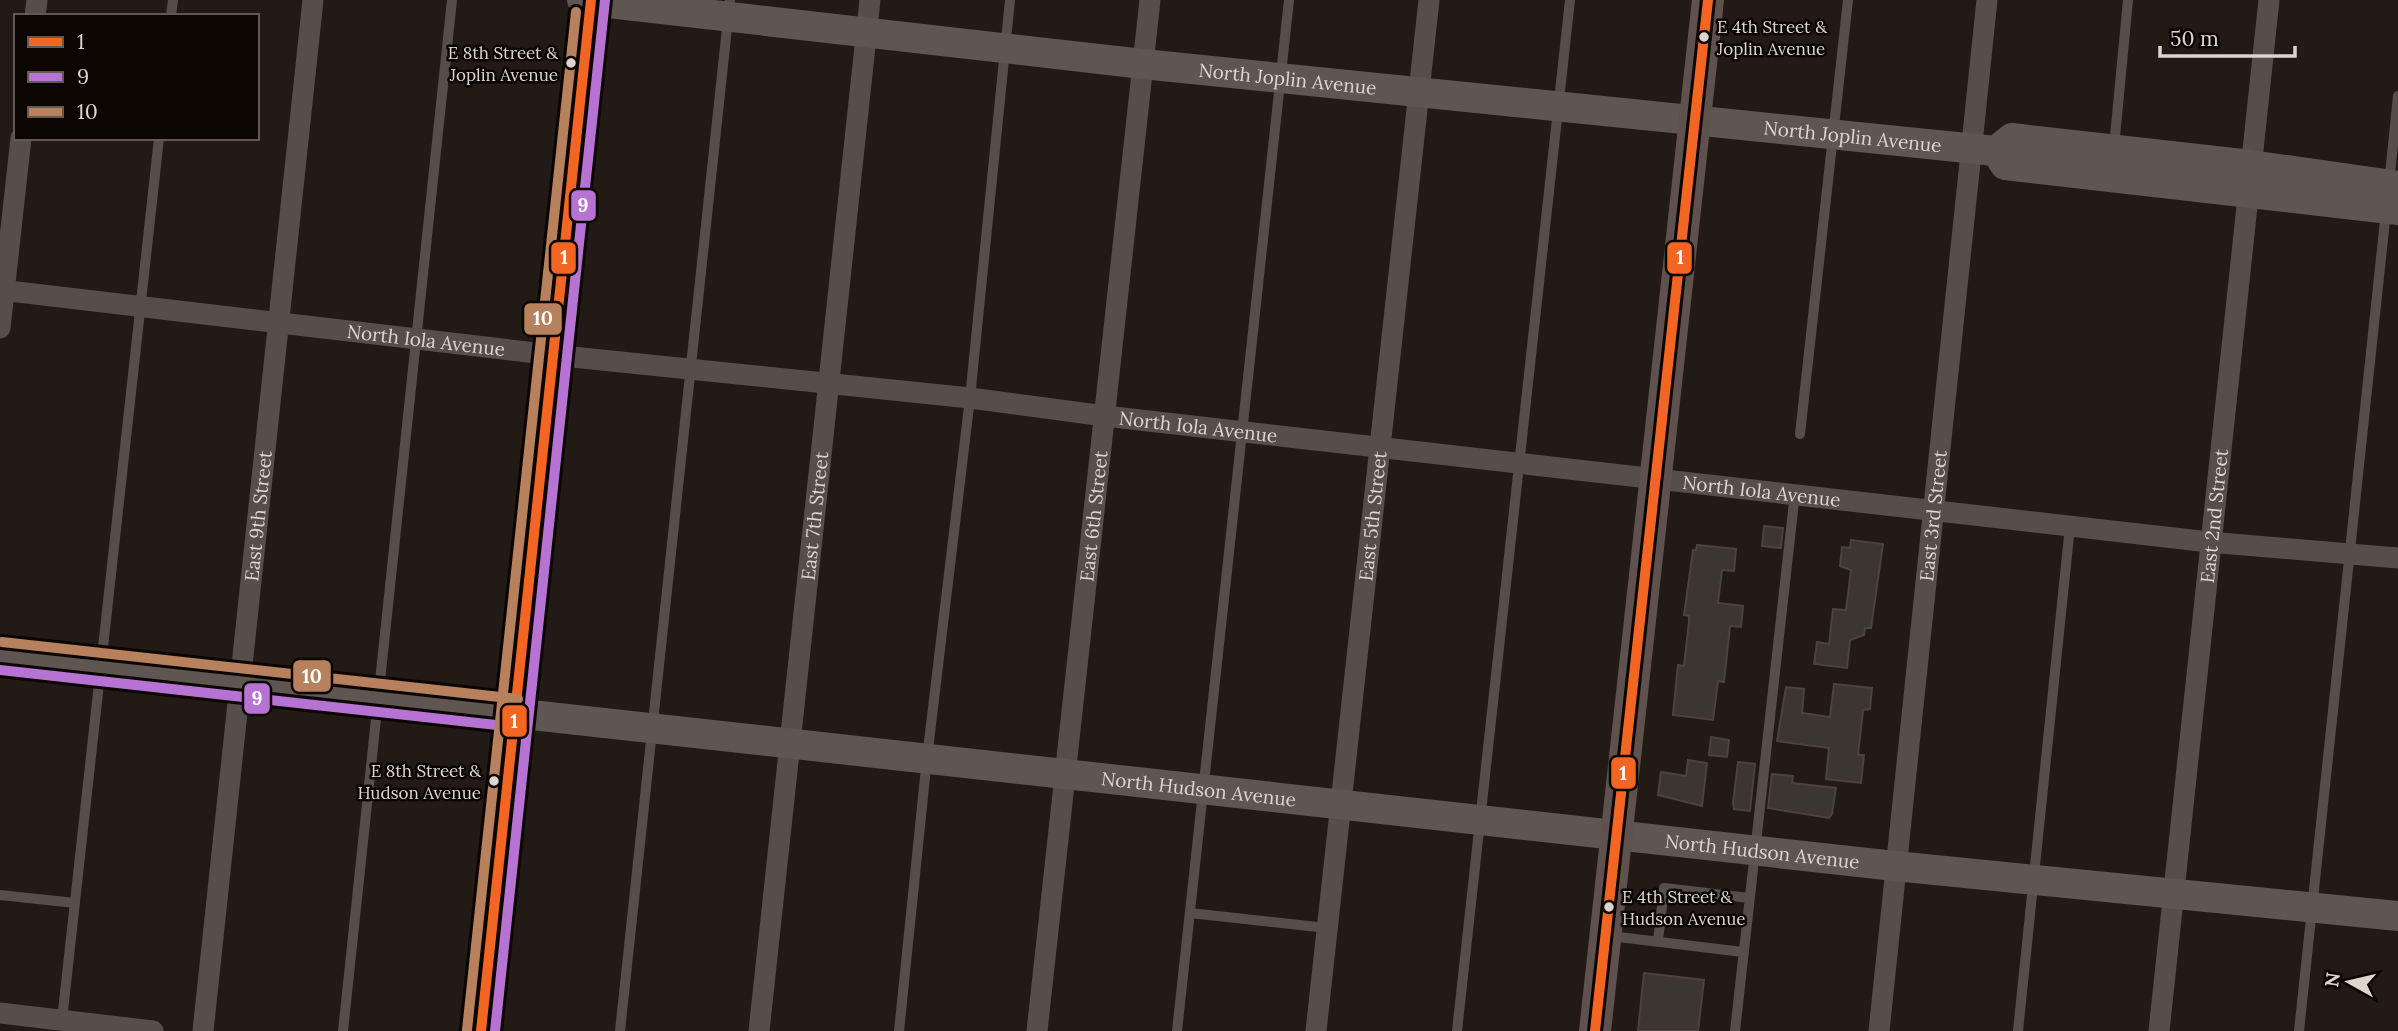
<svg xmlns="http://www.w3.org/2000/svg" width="2398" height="1031" font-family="Lora,serif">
<rect width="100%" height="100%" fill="#221a15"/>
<!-- building -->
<path fill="#3c3630" stroke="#4a433e" stroke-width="2" d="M1764,526L1783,528L1781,548L1762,546Z
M1851,540L1883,544L1871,628H1865L1864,635L1850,640L1847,668L1814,664L1817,642L1829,644L1833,609L1846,610L1851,570L1840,566L1842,547L1850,548Z
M1697,545L1736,549L1734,571L1722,570L1718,603L1743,606L1741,627L1730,626L1724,682L1718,681L1713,720L1673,715L1678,665L1684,666L1689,621V616L1684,615L1693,550H1696Z
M1834,684L1872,688L1870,709L1863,710L1858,755H1864L1861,783L1826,779L1829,748L1777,741L1786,687L1804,689L1802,713L1830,717Z
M1711,737L1729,740L1727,757L1709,755Z
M1688,760L1707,763L1702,806L1658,795L1661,772L1686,776Z
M1738,762L1755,764L1750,811L1734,809L1733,803Z
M1772,774L1793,776L1792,783L1836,788L1832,814L1829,818L1768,808Z
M1644,973L1704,980L1698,1031H1638Z"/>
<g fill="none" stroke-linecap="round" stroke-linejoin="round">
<!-- lane -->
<path stroke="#554e4a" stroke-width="10" d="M171,16L173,0
M2114,147L2128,0
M2389,184L2398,96
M1800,434L1848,0
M0,895L75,903
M1190,913L1327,928
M1610,936L1743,952
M1658,941L1664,888L1749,898
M62,1020L159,138
M343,1031L452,0
M620,1031L730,0
M899,1031L927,758L970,398L1010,0
M1177,1031L1289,0
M1457,1031L1570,0
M1735,1031L1795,493
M2018,1031L2070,526
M2299,1031L2386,211"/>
<!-- street -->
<g stroke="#554e4a" stroke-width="21">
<path d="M35,16L37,0"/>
<path id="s1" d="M0,290L553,355L970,398L1105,416L2209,542L2398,558"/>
<path d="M0,328L21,138"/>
<path d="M0,1013L153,1031"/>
<path id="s2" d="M203,1031L313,0"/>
<path id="s3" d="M759,1031L870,0"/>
<path id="s4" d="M1037,1031L1150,0"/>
<path id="s5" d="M1316,1031L1429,0"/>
<path id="s6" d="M1879,1031L1987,0"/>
<path id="s7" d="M2159,1031L2269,0"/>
</g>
<!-- secondary -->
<g stroke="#5e5651" stroke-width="30">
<path id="s8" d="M582,0L1143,64L1996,151"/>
<path d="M1996,151L2005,165L2398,210"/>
<path d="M1996,151L2012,138L2251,165L2398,186"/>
<path id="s9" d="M0,656L1895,866L2398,916"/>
<path d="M481,1031L591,0"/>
</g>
<!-- primary -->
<path stroke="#5e514e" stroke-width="32" d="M1595,1031L1708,0"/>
<!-- bus-1 casing -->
<g stroke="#0c0603" stroke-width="16">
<path id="bus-1" d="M481,1031L591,0
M1595,1031L1708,0"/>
</g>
<!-- bus-2 casing -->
<g stroke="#0c0603" stroke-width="16">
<path id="bus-2" d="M0,670L514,727
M495,1031L605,0"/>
</g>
<!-- bus-3 casing -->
<g stroke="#0c0603" stroke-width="16">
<path id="bus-3" d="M2,642L518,699
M467,1030L576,12"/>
</g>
<!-- bus-1 -->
<use href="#bus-1" stroke="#f26522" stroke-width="10"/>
<!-- bus-2 -->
<use href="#bus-2" stroke="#b673d3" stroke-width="10"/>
<!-- bus-3 -->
<use href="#bus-3" stroke="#b6815c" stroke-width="10"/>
</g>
<!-- markers -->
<g fill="#dfd5ce" stroke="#0c0603" stroke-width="2.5">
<circle cx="1704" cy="37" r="6"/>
<circle cx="571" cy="63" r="6"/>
<circle cx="494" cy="781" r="6"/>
<circle cx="1609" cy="907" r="6"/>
</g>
<g text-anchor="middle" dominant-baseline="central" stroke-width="5" stroke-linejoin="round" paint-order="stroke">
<!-- bus labels -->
<g font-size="17" fill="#dfd5ce" stroke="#0c0603" text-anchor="start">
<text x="1717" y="27">E 4th Street &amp;<tspan x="1717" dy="22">Joplin Avenue</tspan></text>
<text x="558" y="53" text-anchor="end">E 8th Street &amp;<tspan x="558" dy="22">Joplin Avenue</tspan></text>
<text x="481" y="771" text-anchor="end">E 8th Street &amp;<tspan x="481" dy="22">Hudson Avenue</tspan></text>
<text x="1622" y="897">E 4th Street &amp;<tspan x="1622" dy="22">Hudson Avenue</tspan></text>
</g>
<!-- street labels -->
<g font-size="19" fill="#dfd5ce" stroke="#0c0603">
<text stroke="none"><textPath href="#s8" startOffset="710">North Joplin Avenue</textPath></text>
<text stroke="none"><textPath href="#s8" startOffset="1278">North Joplin Avenue</textPath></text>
<text stroke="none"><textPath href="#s1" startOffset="429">North Iola Avenue</textPath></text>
<text stroke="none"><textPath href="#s1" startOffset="1206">North Iola Avenue</textPath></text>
<text stroke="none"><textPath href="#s1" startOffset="1773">North Iola Avenue</textPath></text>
<text stroke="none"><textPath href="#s2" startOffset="518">East 9th Street</textPath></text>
<text stroke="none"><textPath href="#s3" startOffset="518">East 7th Street</textPath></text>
<text stroke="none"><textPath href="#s5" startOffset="518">East 5th Street</textPath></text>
<text stroke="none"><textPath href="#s6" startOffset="518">East 3rd Street</textPath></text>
<text stroke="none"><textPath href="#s7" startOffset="518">East 2nd Street</textPath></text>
<text stroke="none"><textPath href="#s4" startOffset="518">East 6th Street</textPath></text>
<text stroke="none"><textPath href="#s9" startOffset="1206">North Hudson Avenue</textPath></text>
<text stroke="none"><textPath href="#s9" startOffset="1773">North Hudson Avenue</textPath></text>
</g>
</g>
<g stroke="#0c0603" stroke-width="2.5">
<rect x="570" y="189" width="27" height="33" rx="7" fill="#b673d3"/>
<rect x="550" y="241" width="27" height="34" rx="7" fill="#f26522"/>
<rect x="1666" y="241" width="27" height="34" rx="7" fill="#f26522"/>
<rect x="523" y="302" width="40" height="34" rx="7" fill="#b6815c"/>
<rect x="292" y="659" width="40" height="34" rx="7" fill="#b6815c"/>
<rect x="243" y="682" width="28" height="33" rx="7" fill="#b673d3"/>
<rect x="501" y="704" width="27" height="34" rx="7" fill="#f26522"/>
<rect x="1610" y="756" width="27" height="34" rx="7" fill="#f26522"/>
</g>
<g font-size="19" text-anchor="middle" font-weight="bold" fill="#fff">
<text x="583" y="212">9</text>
<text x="564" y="264">1</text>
<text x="1680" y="264">1</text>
<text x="543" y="325">10</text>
<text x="312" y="683">10</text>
<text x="257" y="705">9</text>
<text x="514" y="728">1</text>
<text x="1623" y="780">1</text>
</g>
<!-- legend -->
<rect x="14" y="14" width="245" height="126" fill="#0c0603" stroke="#605954" stroke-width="2"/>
<rect x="28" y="37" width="35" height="10" fill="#f26522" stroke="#605954" stroke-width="2"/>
<text x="77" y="49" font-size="21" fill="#dfd5ce">1</text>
<rect x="28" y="72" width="35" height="10" fill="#b673d3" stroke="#605954" stroke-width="2"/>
<text x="77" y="84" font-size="21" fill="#dfd5ce">9</text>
<rect x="28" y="107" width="35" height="10" fill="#b6815c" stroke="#605954" stroke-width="2"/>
<text x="77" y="119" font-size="21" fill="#dfd5ce">10</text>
<!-- north arrow -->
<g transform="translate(2349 982) rotate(278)" stroke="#0c0603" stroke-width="5" paint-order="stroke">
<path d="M0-5L12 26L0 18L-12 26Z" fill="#dfd5ce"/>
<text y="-10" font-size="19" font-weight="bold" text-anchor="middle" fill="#dfd5ce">N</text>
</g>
<!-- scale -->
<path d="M2160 46v10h135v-10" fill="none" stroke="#dfd5ce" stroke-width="3.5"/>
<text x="2170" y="46" font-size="21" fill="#dfd5ce" stroke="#0c0603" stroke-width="5" paint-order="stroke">50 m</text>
</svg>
